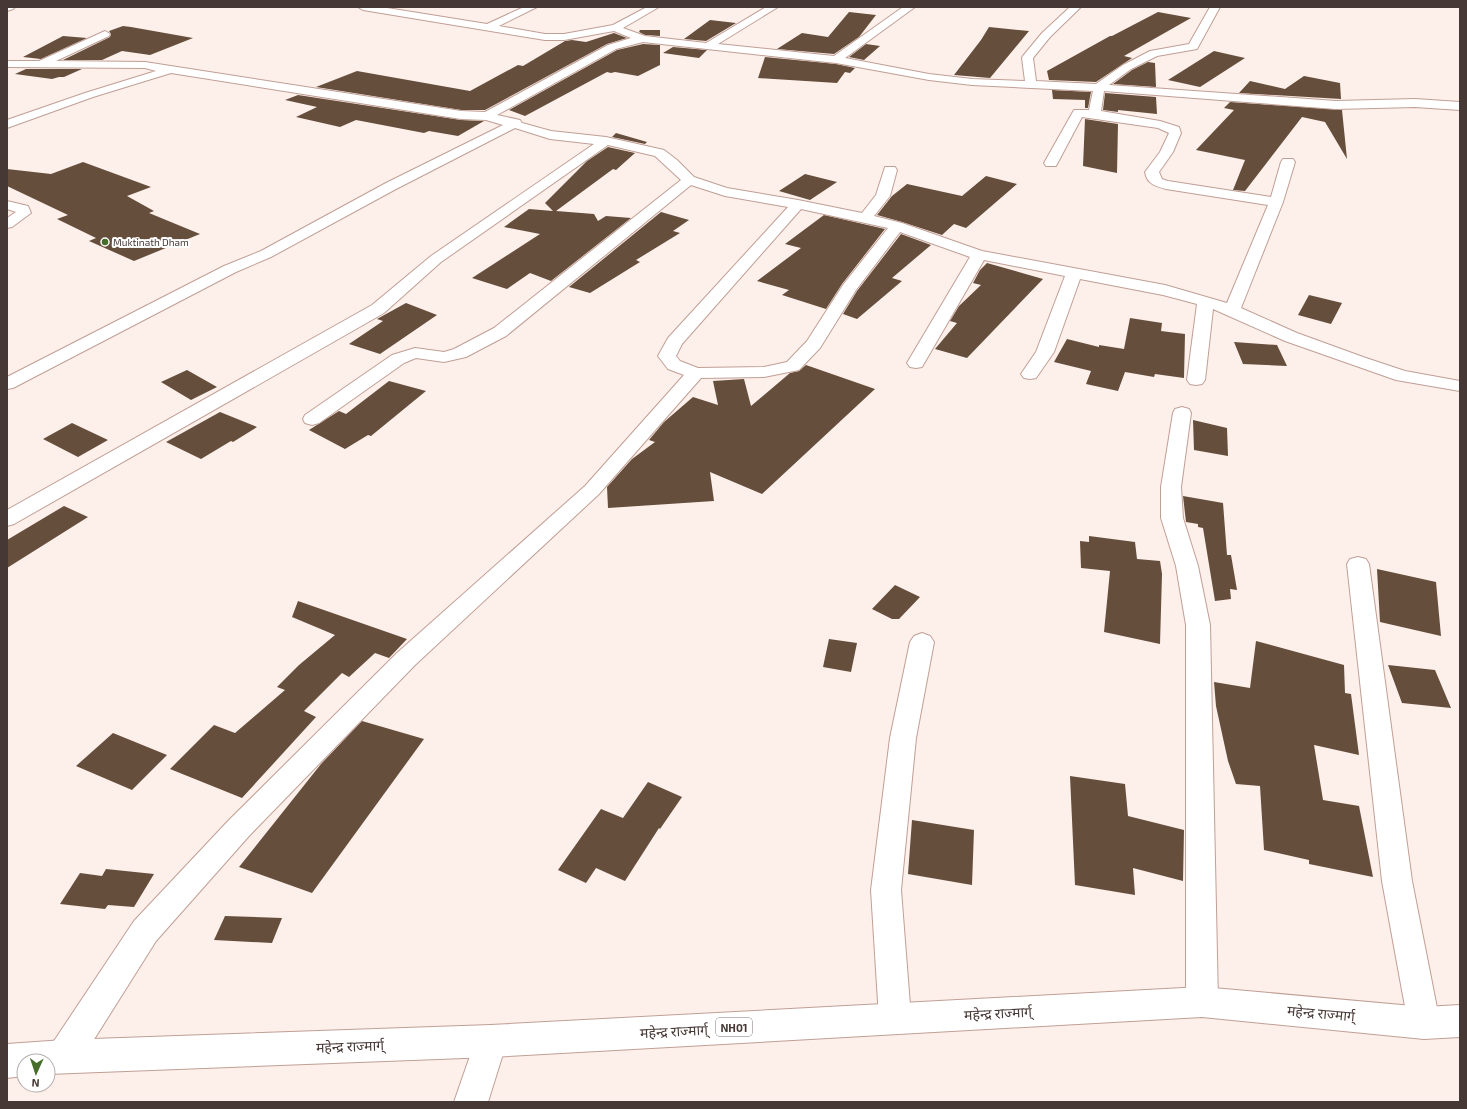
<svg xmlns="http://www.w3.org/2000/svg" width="1467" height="1109" font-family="'Exo 2','Noto Sans Devanagari',sans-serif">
<rect width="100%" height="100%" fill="#fdefea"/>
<!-- building -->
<path fill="#654e3c" d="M849,12L876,15L859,37L834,54L777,49L802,33L828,37Z
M1158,12L1191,18L1124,56L1132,58L1096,82L1049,80L1047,71L1110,36H1112Z
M710,20L736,23L706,41L684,39Z
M123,26L131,27L193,38L150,55L122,51L102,60H63L110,37L111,34L109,31Z
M989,27L1029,31L990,78L954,75L981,40Z
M640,30H660V36L645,35L639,32Z
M614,33L627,38L607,44L485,110H461L316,87L357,71L470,91L518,65L523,66L565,41L572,40L586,42Z
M63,36L87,38L41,59L23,57Z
M643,44L660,45V65L638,76L615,72L611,73L607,72L525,116L509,110L617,50Z
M866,44L880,46L864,60L849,57Z
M673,47L707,50L699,58L663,53Z
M1214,51L1245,58L1200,87L1168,80Z
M765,57L836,64L855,68L850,73L845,72L837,83L758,78Z
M1148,62L1155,63L1156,87L1113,84L1132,70Z
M26,69H82L64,77H59L52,79L15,74Z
M1304,76L1340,83L1341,99L1239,93L1250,81L1285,89Z
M1052,90L1091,92L1088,108H1085V100L1053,99Z
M1105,93L1156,97L1157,114L1118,110V112L1103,110Z
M298,95L461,120L484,121L458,136L429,131L424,133L356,120L340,127L296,117L317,107L285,100Z
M1230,102L1342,110L1347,159L1325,122L1302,117L1245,191L1233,190L1245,160L1196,150L1234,110L1224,108Z
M1085,119L1118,124L1117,173L1083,166Z
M616,133L647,142L645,144L612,137Z
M608,147L635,153L616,170L613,169L556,211L594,214L598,221L606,216L631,218L551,281L530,273L507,289L472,278L540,234L504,227L529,209L553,211L545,203L587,161Z
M83,162L151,187L127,196L154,211L149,213L200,234L134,261L89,241L96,238L57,219L68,215L7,186V169L51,174Z
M805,174L837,182L810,200L779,191Z
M986,176L1017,184L966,228L954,224L942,235L902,222L877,215L892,196L907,184L962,196Z
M661,212L689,220L673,231L680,233L636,260L640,262L590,293L569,287Z
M824,215L885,229L842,284L826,309L782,295L789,290L757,281L801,248L785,244Z
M901,234L931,245L892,278L902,281L857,319L843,314L857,291Z
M987,263L1043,279L967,358L935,349L957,323L950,321L959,306L981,285L973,283L980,270Z
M1309,295L1342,303L1331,324L1298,315Z
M406,303L437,315L380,354L349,344L383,321L377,319Z
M1130,318L1162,323L1161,331L1185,334L1184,378L1155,374L1154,377L1125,372L1118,391L1086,384L1091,371L1054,362L1067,339L1099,347V345L1124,349Z
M1234,342L1277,345L1287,366L1243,364Z
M806,365L875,389L762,494L710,472L714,501L608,508L607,487L632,459L655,442L649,440L664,422L693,397L718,405L713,381L744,379L751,406L790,373L799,371Z
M187,370L217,387L191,400L161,382Z
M389,381L426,391L371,436L368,435L345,449L309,430L339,411L346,414Z
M220,412L257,427L233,442L231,441L201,459L166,442Z
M1193,420L1227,428L1228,456L1194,450Z
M72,423L108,440L78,457L43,439Z
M1183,496L1223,503L1227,555H1231L1237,590L1230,589L1231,599L1215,601L1203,528L1198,527V524L1186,522Z
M64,506L88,517L7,568V540Z
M1089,536L1135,542L1137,559L1160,561L1162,574L1160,644L1104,632L1110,571L1081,568L1080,541L1089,542Z
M1377,569L1436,582L1441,636L1380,622Z
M895,585L920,597L899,619H892L872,609Z
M298,601L407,639L389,658L375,653L349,677L342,673L304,711L316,717L242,798L170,769L214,725L235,733L285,690L277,687L299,665L335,635L292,617Z
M829,639L857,643L851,672L823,667Z
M1256,641L1344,665L1345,693L1351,694L1359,755L1314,745L1323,800L1359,806L1373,877L1309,864V860L1264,850L1260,786L1236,784L1228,761L1216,706L1214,682L1250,688Z
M1388,665L1435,670L1451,708L1402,703Z
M362,721L424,739L312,893L239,867L321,764Z
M113,733L167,755L132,790L76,766Z
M1070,776L1125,784L1128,816L1184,830L1183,881L1133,868L1135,895L1075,885Z
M648,782L682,797L660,829L659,828L625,881L596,868L586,883L558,870L601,809L623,818Z
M912,820L974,830L972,885L908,874Z
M106,869L154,874L134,907L108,905L105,909L60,904L80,873L102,876Z
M225,916L282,918L272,943L214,940Z"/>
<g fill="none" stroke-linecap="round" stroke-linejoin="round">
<!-- street casing -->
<g stroke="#c09f95" stroke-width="2">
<path id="street" d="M7,7H15L13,9L7,11Z
M358,7H381L487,24L524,7H537L499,26L545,34H564L613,25L647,7H659L623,28L645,36L706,43L766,7H778L718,44L834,56L903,7H915L845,58L929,74L972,79L1025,81L1022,58L1023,56L1042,33L1070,7H1081L1050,37L1033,58L1036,81L1096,84L1123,65L1150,51L1189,44L1210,7H1220L1197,49L1157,56L1131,69L1109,85L1336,101L1415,99L1460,102V110L1415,107L1336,109L1104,91L1101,111L1160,121L1179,127L1181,133L1173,152L1159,172L1162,179L1168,181L1271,197L1281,162L1283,159H1293L1295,162L1283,202L1241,308L1297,333L1363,357L1405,371L1460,381V391L1396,380L1285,341L1213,309L1205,380L1202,384L1196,385L1190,384L1187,380L1197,304L1163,295L1080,279L1054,352L1036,378L1030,379L1024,378L1021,374L1036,352L1065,276L984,260L922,367L916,368L910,367L907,363L970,257L900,232L856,290L820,348L799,370L764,377L701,378L599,494L415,665L249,836L156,941L76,1068L64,1072L52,1068L47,1056L52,1044L134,921L229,820L397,653L585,486L684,375L668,369L658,356L668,338L788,207L725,196L691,185L506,336L466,357L444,362L416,358L404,363L319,423L312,425L305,423L303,419L305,415L392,355L415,348L444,352L454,349L494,328L681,180L655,156L608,145L441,262L384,313L14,524L7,526V510L372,305L431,256L594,144L550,139L515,128L396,189L271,257L236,272L13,388L7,389V377L224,266L261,251L386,183L503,125L486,120L461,119L171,73L93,97L7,128V120L85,93L156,71L145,68L7,67V61H39L105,31L110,34L109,36L56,61L145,62L461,111L485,112L608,45L631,38L614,31L564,40H545L363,10ZM643,42L836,63L929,80L972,85L1093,91L1089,110H1074L1044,163L1046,166H1056L1082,117L1158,128L1169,133L1160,152L1145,172C1147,184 1155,186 1166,189L1268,205L1227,303L1165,285L982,251L902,223L874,216L890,196L897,170L895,167H885L876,195L862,213L798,200L727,188L694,177L677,160L664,150L606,137L551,131L522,123L520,120L497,115L616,49ZM801,209L888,228L843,285L807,341L787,362L764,367L698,368L680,361L676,356L682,344Z
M7,201L28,206L31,213L12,227L7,228V218L16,212L7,209Z
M1182,407L1189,409L1191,413L1181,487L1183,518L1198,566L1210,625L1218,1002L1213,1013L1202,1017L1191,1013L1186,1002V625L1176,566L1161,518V487L1173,413L1175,409Z
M1358,557L1366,559L1369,564L1412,881L1440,1023L1435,1034L1424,1039L1413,1034L1408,1023L1382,881L1347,564L1350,559Z
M922,633L930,636L934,642L916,738L901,890L911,1018L906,1029L895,1034L884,1029L879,1018L871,890L890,738L910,642L914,636Z
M491,1025L503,1030L507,1041L488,1102H454L479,1030Z"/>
</g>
<!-- highway casing -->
<g stroke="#c09f95" stroke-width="2">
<path id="highway" d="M1202,987L1424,1007L1460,1005V1037L1424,1039L1202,1017L491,1057L48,1074V1061H24V1076L7,1078V1044L64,1040L491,1025Z"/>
</g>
<!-- street -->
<use href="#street" fill="#fff" fill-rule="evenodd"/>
<!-- highway -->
<use href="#highway" fill="#fff" fill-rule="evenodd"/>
</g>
<!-- markers -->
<circle fill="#466e29" stroke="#fff" stroke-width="1.5" cx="105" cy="242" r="4"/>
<g text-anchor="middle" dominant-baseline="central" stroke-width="4" stroke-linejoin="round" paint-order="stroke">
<!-- far-poi labels -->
<g font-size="10" fill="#463834" stroke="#fff" text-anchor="start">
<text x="113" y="242">Muktinath Dham</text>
</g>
<!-- shield labels -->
<rect fill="#fff" stroke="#7e7471" stroke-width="1" x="716" y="1018" width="36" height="18" rx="3"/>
<g font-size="11" font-weight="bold" fill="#463834">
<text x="734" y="1027">NH01</text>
</g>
<!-- near-street labels -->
<g font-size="14" fill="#463834" stroke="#fff">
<text transform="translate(998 1013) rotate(-3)">महेन्द्र राज्मार्ग्</text>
<text transform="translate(1321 1013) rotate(5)">महेन्द्र राज्मार्ग्</text>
<text transform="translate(674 1031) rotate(-3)">महेन्द्र राज्मार्ग्</text>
<text transform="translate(350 1046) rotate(-2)">महेन्द्र राज्मार्ग्</text>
</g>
</g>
<!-- border -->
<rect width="1467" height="1109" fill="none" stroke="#463834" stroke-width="16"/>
<!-- north arrow -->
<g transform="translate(36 1073) rotate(183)"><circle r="19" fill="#ffffff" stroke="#b5afae"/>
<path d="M0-3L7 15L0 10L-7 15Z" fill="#466e29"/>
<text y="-6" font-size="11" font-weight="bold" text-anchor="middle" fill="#463834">N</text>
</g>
</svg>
